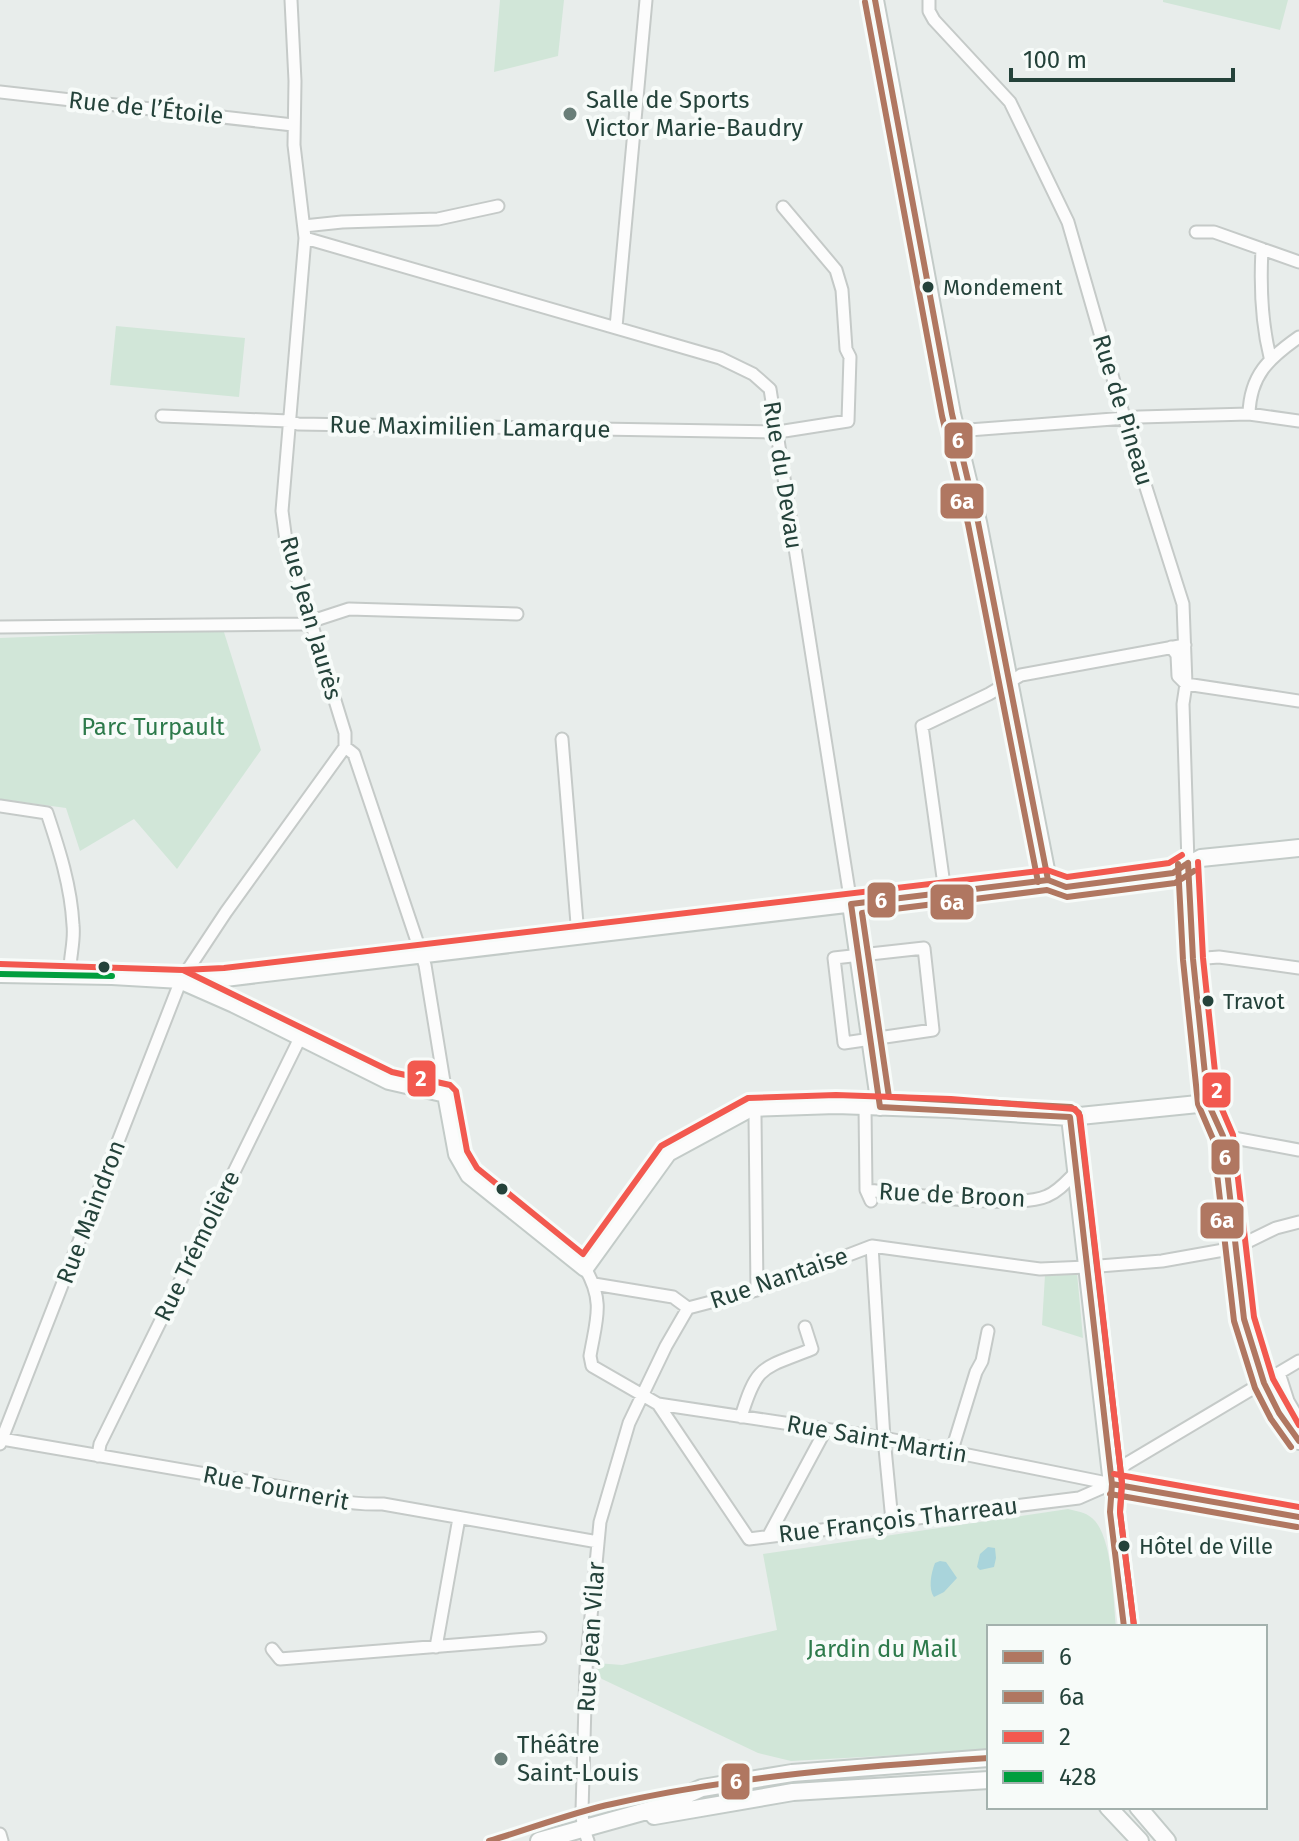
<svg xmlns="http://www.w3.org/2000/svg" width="1299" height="1841" font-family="'Fira Sans',sans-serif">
<rect width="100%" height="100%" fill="#e8edeb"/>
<!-- green -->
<path fill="#d1e6d8" d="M500,0H564L558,56L494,72Z
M1163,0H1288L1280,30L1163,2Z
M116,326L245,338L239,397L110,385Z
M223,629L261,750L177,869L134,819L80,851L66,808L0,799V638Z
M1077,1273L1083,1338L1042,1325L1045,1275Z
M1068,1509C1076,1511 1085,1512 1092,1518C1113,1535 1113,1600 1116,1627H989V1750L791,1761L758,1753L602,1679L597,1674L596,1663L622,1665L777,1630L763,1554Z"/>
<!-- water -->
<path fill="#a9d4db" d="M988,1547L995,1548L996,1558L994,1567L980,1570L977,1567L980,1554Z
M940,1561L946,1562L957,1578L944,1592L934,1597C928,1589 931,1573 935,1563Z"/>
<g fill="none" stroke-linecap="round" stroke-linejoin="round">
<!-- street casing -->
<g stroke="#c5cac8" stroke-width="15">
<path id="street" d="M291,0L295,81L294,145L305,238L282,511L286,541L345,733V747
M929,0V11L934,20L1010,102L1068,222L1129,434L1183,604L1186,684L1183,704L1188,863
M0,92L293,125
M304,226L342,222L438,219L498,206
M1196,232H1214L1299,262
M305,238L720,358L753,374L770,389L851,904
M1262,249C1260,287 1261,321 1270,357
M616,327L646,0
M1249,414C1250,375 1269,358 1299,337
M162,416L289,421L298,424L778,432L848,421L850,357L846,349L842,290L836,270L783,207
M956,431L1139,417L1249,414L1299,421
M0,627L303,624L349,609L517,614
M1171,647L1177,655L1178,676L1186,684
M1186,684L1299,701
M562,739L578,936
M345,747L354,754L425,965L446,1094
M0,806L47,813C59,849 71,886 73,925C75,942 69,958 70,975
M945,892L922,726L989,694L1021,675L1185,645
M924,948L933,1030L844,1043L834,958Z
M1193,959L1219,957L1299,968
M865,1107L866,1190L871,1201
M751,1108L755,1116L757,1290
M1223,1136L1299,1150
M866,1190C904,1193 1017,1210 1047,1196C1059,1191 1067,1181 1076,1172
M872,1246L884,1438L892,1521
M585,1268C605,1302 596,1320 590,1356L592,1366L658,1404L884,1438L1112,1484L1299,1517
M594,1284L673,1297L688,1308
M688,1308L757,1290L872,1246L1040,1269L1087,1267L1162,1261L1235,1248L1276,1228L1299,1222
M1279,1373L1288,1401L1299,1420
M658,1404L749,1539L1079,1498L1111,1484
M741,1417C757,1364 762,1369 812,1349L805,1327
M2,1439L287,1488C319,1499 349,1505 383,1504L598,1542
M0,1444L181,980L226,912L345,747
M952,1450L976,1372L982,1361L988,1331
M98,1456L100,1444L300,1038
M1112,1483L1118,1472L1126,1464L1299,1361
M769,1535L826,1429
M436,1647L459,1518
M272,1649L280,1659L540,1638
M0,1834L2,1841
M588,1841L583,1827L582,1811L586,1669L600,1522L629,1423L666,1346L688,1308"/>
</g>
<!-- secondary casing -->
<g stroke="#c3cbc8" stroke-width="20">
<path id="secondary" d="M875,0L952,414L978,522L1048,880
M1188,863L1193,959L1208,1103L1223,1136L1244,1319L1256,1365
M851,904L880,1107
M0,974L112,976L181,980L225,978L1048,880L1066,887L1173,873L1201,858L1299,848
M184,982L234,1004L389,1081L446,1094L457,1154L469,1175L585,1268L668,1153L751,1108L836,1105L950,1109L1070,1117L1208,1103
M1070,1117L1112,1484
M1273,1405L1299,1441
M1108,1807L1140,1841
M1138,1807L1167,1841
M654,1816L793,1792L989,1780
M539,1841L657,1808L702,1788L792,1773L989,1758"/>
</g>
<!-- street -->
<use href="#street" stroke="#fcfcfc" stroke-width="11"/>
<!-- secondary -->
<use href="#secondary" stroke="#fcfcfc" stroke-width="16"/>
<!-- secondary-bridge casing -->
<g stroke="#c3cbc8" stroke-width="20" stroke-linecap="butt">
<path id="secondary-bridge" d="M1256,1365L1273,1405"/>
</g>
<!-- secondary-bridge -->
<use href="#secondary-bridge" stroke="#fcfcfc" stroke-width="16"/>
<!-- bus-1 casing -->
<g stroke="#f7fbf9" stroke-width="12">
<path id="bus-1" d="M875,0L952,414L978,522L1048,880
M1188,863L1193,959L1208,1103L1223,1136L1244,1319L1264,1383L1279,1413L1299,1441
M1112,1484L1299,1517
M1124,1627L1110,1512L1112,1484L1070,1117L880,1107L851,904L1048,880L1066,887L1173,873L1188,863
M489,1841C530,1829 570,1813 612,1804C736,1776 863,1766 989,1758"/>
</g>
<!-- bus-2 casing -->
<g stroke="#f7fbf9" stroke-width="12">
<path id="bus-2" d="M865,2L942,416L968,524L1038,882
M1178,864L1183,960L1198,1104L1213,1139L1234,1321L1255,1388L1271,1419L1291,1447
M1110,1494L1297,1527
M1134,1626L1120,1512L1122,1483L1079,1113L1071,1107L889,1097L862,913L1047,890L1067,897L1175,883L1194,871"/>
</g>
<!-- bus-3 casing -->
<g stroke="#f7fbf9" stroke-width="12">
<path id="bus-3" d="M1198,862L1203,958L1218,1100L1233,1135L1254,1317L1273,1379L1299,1425
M0,964L183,970L392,1072L450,1085L456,1091L467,1151L477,1168L583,1254L661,1146L748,1098L836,1095L951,1099L1075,1109L1080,1116L1122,1483L1120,1512L1134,1626
M182,970L224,968L1047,870L1067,877L1169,863L1182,855
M1114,1474L1299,1507"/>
</g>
<!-- bus-4 casing -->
<g stroke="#f7fbf9" stroke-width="12">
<path id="bus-4" d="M0,974L112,976"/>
</g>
<!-- bus-1 -->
<use href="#bus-1" stroke="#b07761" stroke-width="6"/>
<!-- bus-2 -->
<use href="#bus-2" stroke="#b07761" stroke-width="6"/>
<!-- bus-3 -->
<use href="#bus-3" stroke="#f2594f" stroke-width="6"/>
<!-- bus-4 -->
<use href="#bus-4" stroke="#009e3d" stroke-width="6"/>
</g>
<!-- markers -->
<g fill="#697e78" stroke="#f7fbf9" stroke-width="3">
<circle cx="570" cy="114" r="8"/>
<circle cx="501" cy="1759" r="8"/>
</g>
<g fill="#24423a" stroke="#f7fbf9" stroke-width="3">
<circle cx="928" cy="287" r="7"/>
<circle cx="104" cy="967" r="7"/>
<circle cx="1208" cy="1001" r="7"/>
<circle cx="502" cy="1189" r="7"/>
<circle cx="1124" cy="1546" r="7"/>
</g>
<g text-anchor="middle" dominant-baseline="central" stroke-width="8" stroke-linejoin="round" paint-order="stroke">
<!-- bus labels -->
<g font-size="22" fill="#24423a" stroke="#f7fbf9" text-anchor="start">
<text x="943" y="287">Mondement</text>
<text x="1223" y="1001">Travot</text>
<text x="1139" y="1546">Hôtel de Ville</text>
</g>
<!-- poi labels -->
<g font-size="24" fill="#24423a" stroke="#f7fbf9" text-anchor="start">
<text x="586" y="100">Salle de Sports<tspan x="586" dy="28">Victor Marie-Baudry</tspan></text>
<text x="517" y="1745">Théâtre<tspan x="517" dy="28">Saint-Louis</tspan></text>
</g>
<!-- street labels -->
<g font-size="24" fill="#24423a" stroke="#f7fbf9">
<text transform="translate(146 108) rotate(6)">Rue de l’Étoile</text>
<text transform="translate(1123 410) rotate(73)">Rue de Pineau</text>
<text transform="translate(470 427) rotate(1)">Rue Maximilien Lamarque</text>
<text transform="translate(783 475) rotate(81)">Rue du Devau</text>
<text transform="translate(311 618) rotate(74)">Rue Jean Jaurès</text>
<text transform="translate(952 1195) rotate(3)">Rue de Broon</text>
<text transform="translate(91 1212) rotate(-69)">Rue Maindron</text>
<text transform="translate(197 1246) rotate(-64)">Rue Trémolière</text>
<text transform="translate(779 1278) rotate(-19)">Rue Nantaise</text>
<text transform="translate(877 1439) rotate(10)">Rue Saint-Martin</text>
<text transform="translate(276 1488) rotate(11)">Rue Tournerit</text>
<text transform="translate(898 1520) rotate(-7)">Rue François Tharreau</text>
<text transform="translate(591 1637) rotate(-86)">Rue Jean Vilar</text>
</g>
<!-- park labels -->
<g font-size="24" fill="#2d7a4b" stroke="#f7fbf9">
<text x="153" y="727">Parc Turpault</text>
<text x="882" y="1649">Jardin du Mail</text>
</g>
</g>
<g stroke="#f7fbf9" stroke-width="3">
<rect x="943" y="421" width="31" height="39" rx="8" fill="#b07761"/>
<rect x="939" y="482" width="46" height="38" rx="8" fill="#b07761"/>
<rect x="866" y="881" width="31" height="38" rx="8" fill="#b07761"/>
<rect x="929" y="883" width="46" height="38" rx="8" fill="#b07761"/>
<rect x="406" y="1059" width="31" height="39" rx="8" fill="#f2594f"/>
<rect x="1201" y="1071" width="31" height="38" rx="8" fill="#f2594f"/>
<rect x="1210" y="1138" width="31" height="38" rx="8" fill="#b07761"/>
<rect x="1199" y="1201" width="46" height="39" rx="8" fill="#b07761"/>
<rect x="720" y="1762" width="31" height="39" rx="8" fill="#b07761"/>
</g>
<g font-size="22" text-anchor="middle" font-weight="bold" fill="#fff">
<text x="958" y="448">6</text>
<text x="962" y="509">6a</text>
<text x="881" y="908">6</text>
<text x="952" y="910">6a</text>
<text x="421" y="1086">2</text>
<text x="1217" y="1098">2</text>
<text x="1225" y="1165">6</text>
<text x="1222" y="1228">6a</text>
<text x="736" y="1789">6</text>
</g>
<!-- legend -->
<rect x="987" y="1625" width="280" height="184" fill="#f7fbf9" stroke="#a3b1ad" stroke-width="2"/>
<rect x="1003" y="1651" width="40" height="12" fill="#b07761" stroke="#a3b1ad" stroke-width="2"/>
<text x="1059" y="1665" font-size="24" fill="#24423a">6</text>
<rect x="1003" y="1691" width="40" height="12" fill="#b07761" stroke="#a3b1ad" stroke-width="2"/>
<text x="1059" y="1705" font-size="24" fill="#24423a">6a</text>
<rect x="1003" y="1731" width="40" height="12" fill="#f2594f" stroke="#a3b1ad" stroke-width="2"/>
<text x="1059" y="1745" font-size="24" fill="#24423a">2</text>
<rect x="1003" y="1771" width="40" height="12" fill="#009e3d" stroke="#a3b1ad" stroke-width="2"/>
<text x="1059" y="1785" font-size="24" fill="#24423a">428</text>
<!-- scale -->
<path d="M1011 68v12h222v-12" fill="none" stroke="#24423a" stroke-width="4"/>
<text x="1023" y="68" font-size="24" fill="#24423a" stroke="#f7fbf9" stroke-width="6" paint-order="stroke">100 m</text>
</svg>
